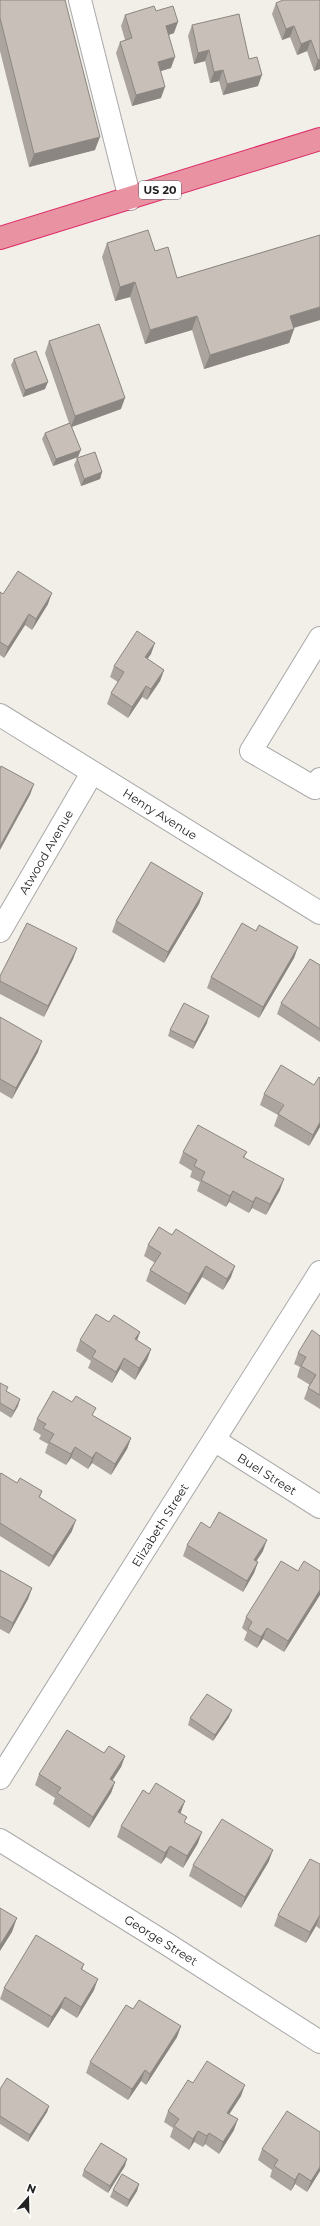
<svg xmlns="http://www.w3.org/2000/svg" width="320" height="2226" font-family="Montserrat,sans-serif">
<rect width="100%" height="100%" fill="#f2efe9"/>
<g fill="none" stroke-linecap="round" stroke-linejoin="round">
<!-- minor casing -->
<g stroke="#a9a9a9" stroke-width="24">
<path id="minor" d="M80,0L130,199
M320,638L251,751L315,788L320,779
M0,715L320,913
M0,931L92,773
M214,1440L320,1507
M0,1778L320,1272
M0,1840L167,1944L320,2042"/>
</g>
<!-- highway casing -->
<g stroke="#dc2a67" stroke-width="24">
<path id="highway" d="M0,238L320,139"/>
</g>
<!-- minor -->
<use href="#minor" stroke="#fff" stroke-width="22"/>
<!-- highway -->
<use href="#highway" stroke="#e892a2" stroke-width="22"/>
</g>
<!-- wall -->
<path fill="#aba49e" d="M0,0L95,150L29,167L0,51Z
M320,0V69L314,71L307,51L297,55L290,37L282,40L272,14L276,3Z
M156,11L174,33L169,35L171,68L161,71V98L132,106L116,53L120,42L125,40L121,26L125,15Z
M192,25L249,59L258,86L223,95L219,81L210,83L205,61L194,64L188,36Z
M320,235V320L294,328V329L289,343L204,369L192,330L145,344L130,297L115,301L102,257L107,243L155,251L177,278Z
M49,341L121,409L72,427L78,457L53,466L42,439L45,433L69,423L45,353Z
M14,359L45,389L23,397L11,365Z
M77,458L102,472L100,479L81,486L74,465Z
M0,592L3,594L48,604L32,630L25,625L4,658L0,655Z
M151,654L147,659L164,670L160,681L147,700L142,697L128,718L107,704L111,693L118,682L110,677L114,666Z
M203,893L199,904L164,963L112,932L116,921Z
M256,931L298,947L294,958L259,1018L207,988L211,977Z
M77,948L73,959L44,1017L0,994V976Z
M320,965V1042L277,1014L281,1003Z
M0,1017L38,1052L12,1099L0,1092Z
M207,1023L193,1049L168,1036L170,1030Z
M264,1094L320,1127L309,1146L274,1126L278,1115L260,1105Z
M183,1152H247L244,1158L280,1190L266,1215L252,1208L249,1213L229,1202L226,1207L197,1191L200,1182L190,1177L192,1171L179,1163Z
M159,1227L231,1277L223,1290L202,1277L185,1305L146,1281L150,1270L155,1263L144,1256L148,1245Z
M109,1322L140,1332L137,1340L151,1349L147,1360L135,1380L120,1369L112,1383L88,1368L91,1361L76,1351L80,1340Z
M320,1336V1409L304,1399L308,1388L310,1385L297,1377L300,1367L294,1364L298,1353Z
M0,1383L18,1406L11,1418L0,1411Z
M94,1416L131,1438L127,1449L111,1475L92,1463L88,1469L71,1458L66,1465L45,1453L48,1444L39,1439L41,1435L33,1430L37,1419Z
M0,1474L17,1483L42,1491L40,1497L72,1531L49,1567L0,1536Z
M210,1528L263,1551L256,1561L258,1562L254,1573L243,1592L183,1556L187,1545Z
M0,1570L32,1588L28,1599L9,1634L0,1629Z
M298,1571H320V1595L284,1652L263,1639L257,1648L244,1640L247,1632L242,1628L246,1617Z
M229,1717L213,1741L188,1725L190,1718Z
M104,1753L125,1756L121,1767L112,1781L115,1782L111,1793L89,1828L53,1804L55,1798L35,1785L39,1774Z
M149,1794L181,1812L180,1813L185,1823L198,1843L183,1868L166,1857L161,1864L117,1837L121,1826Z
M269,1861L241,1908L189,1876L193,1865Z
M320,1864V1929L316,1926L306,1943L274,1926L278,1915Z
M84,1964L82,1970L94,1990L77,2018L61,2008L48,2028L0,1999L4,1988Z
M133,2009L181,2026L177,2037L146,2085L141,2081L128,2100L86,2073L90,2062Z
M193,2083L241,2096L229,2114L234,2130L219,2154L205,2144L203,2147L194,2142L189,2150L170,2137L173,2128L164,2122L168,2111Z
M0,2089L49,2106L47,2112L28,2142L0,2124Z
M320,2132V2171L307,2192L295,2184L291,2191L270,2177L272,2170L258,2160L262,2149Z
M125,2166L108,2193L82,2176L84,2170Z
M139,2184L137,2191L127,2207L110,2197L113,2190Z"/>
<!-- shaded-wall -->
<path fill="#8b8681" d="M178,22L174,33L162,37L166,26Z
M294,26L290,37L282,40L286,29Z
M311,40L307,51L297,55L301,44Z
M209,50L205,61L194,64L198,53Z
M175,57L171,68L154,73L158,62Z
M320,59V69L314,71L318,60Z
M223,70L219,81L210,83L214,72Z
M262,75L258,86L223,95L227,84Z
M165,87L161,98L132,106L136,95Z
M100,137L95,150L29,167L34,154Z
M135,282L130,297L115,301L120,287Z
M320,307V320L285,330L290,316Z
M197,316L192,330L145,344L150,330Z
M294,329L289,343L204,369L210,355Z
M48,382L45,389L23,397L25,390Z
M125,398L121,409L71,427L75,416Z
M81,450L78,457L53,466L56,459Z
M102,472L100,479L81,486L84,479Z
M52,593L48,604L32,630L36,619Z
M29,614L25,625L4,658L8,647Z
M155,643L151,654L141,668L145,657Z
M164,670L160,681L147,700L151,689Z
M146,686L142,697L128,718L132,707Z
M34,784L30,795L0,850V846Z
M203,893L199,904L164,963L168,952Z
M298,947L294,958L259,1018L263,1007Z
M77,948L73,959L44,1017L48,1006Z
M209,1016L207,1023L193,1049L195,1042Z
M42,1041L38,1052L12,1099L16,1088Z
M320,1122V1127L309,1146L313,1135Z
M284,1179L280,1190L266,1215L270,1204Z
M233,1191L229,1202L226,1207L230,1196Z
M256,1197L252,1208L249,1213L253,1202Z
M206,1266L202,1277L185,1305L189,1294Z
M235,1266L231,1277L223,1290L227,1279Z
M140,1332L136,1343L135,1339Z
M151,1349L147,1360L135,1380L139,1368Z
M124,1358L120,1369L112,1383L116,1372Z
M20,1399L18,1406L11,1418L14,1411Z
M131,1438L127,1449L111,1475L115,1464Z
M75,1447L71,1458L66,1465L71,1454Z
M96,1452L92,1463L88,1469L92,1458Z
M76,1520L72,1531L49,1567L53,1556Z
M267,1540L263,1551L250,1571L254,1560Z
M258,1562L254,1573L243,1592L247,1581Z
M32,1588L28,1599L9,1634L13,1623Z
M320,1590V1595L284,1652L288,1641Z
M267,1628L263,1639L257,1648L261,1637Z
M232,1710L229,1717L213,1741L215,1735Z
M125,1756L121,1767L106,1790L110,1779Z
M115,1782L111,1793L89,1828L93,1817Z
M185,1801L181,1812L174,1823L178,1812Z
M202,1832L198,1843L183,1868L187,1856Z
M170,1846L166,1857L161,1864L165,1853Z
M273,1850L269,1861L241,1908L245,1897Z
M320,1915L316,1926L306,1943L310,1932Z
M17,1918L12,1932L0,1951V1945Z
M98,1979L94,1990L77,2018L81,2007Z
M65,1997L61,2008L48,2028L52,2017Z
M181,2026L177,2037L146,2085L150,2074Z
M145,2070L141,2081L128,2100L132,2089Z
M245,2085L241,2096L223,2124L227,2113Z
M49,2106L47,2112L28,2142L30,2135Z
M238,2119L234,2130L219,2154L223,2142Z
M198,2131L194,2142L189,2150L193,2139Z
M209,2133L205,2144L203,2147L207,2136Z
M127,2159L125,2166L108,2193L110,2186Z
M320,2167V2171L307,2192L311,2181Z
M299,2173L295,2184L291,2191L295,2180Z
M139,2184L137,2191L127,2207L129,2200Z"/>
<!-- building -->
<path fill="#c7bfb8" stroke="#8b8681" d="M0,0H65L100,137L34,154L0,18Z
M283,0H320V59L318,60L311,40L301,44L294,26L286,29L276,3Z
M154,6L156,11L173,6L178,22L166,26L175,57L158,62L165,87L136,95L120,42L132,38L125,15Z
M239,14L249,59L257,57L262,75L227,84L223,70L214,72L209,50L198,53L192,25Z
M148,230L155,251L168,247L177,278L320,235V307L290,316L294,329L210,355L197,316L150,330L135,282L120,287L107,243Z
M99,324L125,398L75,416L49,341Z
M36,351L48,382L25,390L14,359Z
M70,423L81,450L56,459L45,433Z
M95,452L102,472L84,479L77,458Z
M18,571L52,593L36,619L29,614L8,647L0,642V592L3,594Z
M137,631L155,643L145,657L164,670L151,689L146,686L132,707L111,693L124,672L114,666Z
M1,766L34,784L0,846V769Z
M151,862L203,893L168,952L116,921Z
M27,923L77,948L48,1006L0,981V976Z
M242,923L256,931L259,925L298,947L263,1007L211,977Z
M310,959L320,965V1029L281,1003Z
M184,1003L209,1016L195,1042L170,1030Z
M0,1017L42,1041L16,1088L0,1079Z
M281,1065L314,1085L319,1077L320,1078V1122L313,1135L278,1114L284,1105L264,1094Z
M198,1125L247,1152L243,1157L284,1179L270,1204L256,1197L253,1202L233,1191L230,1196L201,1180L205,1172L194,1166L197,1160L183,1152Z
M159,1227L172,1235L176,1229L235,1266L227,1279L206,1266L189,1294L150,1270L161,1253L148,1245Z
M96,1314L109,1322L114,1315L140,1332L135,1339L151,1349L139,1368L124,1358L116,1372L92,1357L96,1351L80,1340Z
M312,1330L320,1336V1395L308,1388L316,1375L301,1366L306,1357L298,1353Z
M0,1383L8,1387L6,1391L20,1399L14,1411L0,1403Z
M53,1391L72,1402L76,1396L96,1408L92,1415L131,1438L115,1464L96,1452L92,1458L75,1447L71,1454L49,1442L54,1434L43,1428L46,1424L37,1419Z
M1,1473L17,1483L20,1478L42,1491L39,1497L76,1520L53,1556L0,1523V1474Z
M219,1512L267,1540L254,1560L258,1562L247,1581L187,1545L201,1522L210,1528Z
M281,1561L298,1571L304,1561L320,1571V1590L288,1641L267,1628L261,1637L248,1629L252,1622L246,1617Z
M0,1570L32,1588L13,1623L0,1616Z
M207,1694L232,1710L215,1735L190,1718Z
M67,1730L104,1753L109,1746L125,1756L110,1779L115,1782L93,1817L57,1793L61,1788L39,1774Z
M156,1783L185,1801L178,1812L187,1817L184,1822L202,1832L187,1856L170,1846L165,1853L121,1826L143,1790L149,1794Z
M222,1819L273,1850L245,1897L193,1865Z
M310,1859L320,1864V1915L310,1932L278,1915Z
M0,1908L17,1918L0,1945Z
M36,1935L84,1964L81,1969L98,1979L81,2007L65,1997L52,2017L4,1988Z
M139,2000L181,2026L150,2074L145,2070L132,2089L90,2062L126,2005L133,2009Z
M207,2061L245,2085L227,2113L238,2119L223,2142L209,2133L207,2136L198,2131L193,2139L174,2126L179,2119L168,2111L188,2080L193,2083Z
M7,2078L49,2106L30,2135L0,2116V2089Z
M287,2111L320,2132V2167L311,2181L299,2173L295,2180L274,2166L278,2160L262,2149Z
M101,2143L127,2159L110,2186L84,2170Z
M122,2174L139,2184L129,2200L113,2190Z"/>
<g text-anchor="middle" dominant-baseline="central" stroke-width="3" stroke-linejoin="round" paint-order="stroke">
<!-- shield labels -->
<rect fill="#fff" stroke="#646464" stroke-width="1" x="139" y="181" width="42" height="18" rx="3"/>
<g font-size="11" font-weight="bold" fill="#222">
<text x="160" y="190">US 20</text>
</g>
<!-- street labels -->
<g font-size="12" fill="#222" stroke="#fff">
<text transform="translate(160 814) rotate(32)">Henry Avenue</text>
<text transform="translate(46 852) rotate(-60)">Atwood Avenue</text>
<text transform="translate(267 1474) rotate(32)">Buel Street</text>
<text transform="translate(160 1525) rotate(-58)">Elizabeth Street</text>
<text transform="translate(161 1940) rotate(32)">George Street</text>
</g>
</g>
<!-- north arrow -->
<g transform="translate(28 2198) rotate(20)" stroke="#ffffff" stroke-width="3" paint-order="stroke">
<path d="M0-3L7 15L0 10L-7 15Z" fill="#222222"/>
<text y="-6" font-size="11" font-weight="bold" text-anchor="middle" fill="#222222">N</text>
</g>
</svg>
